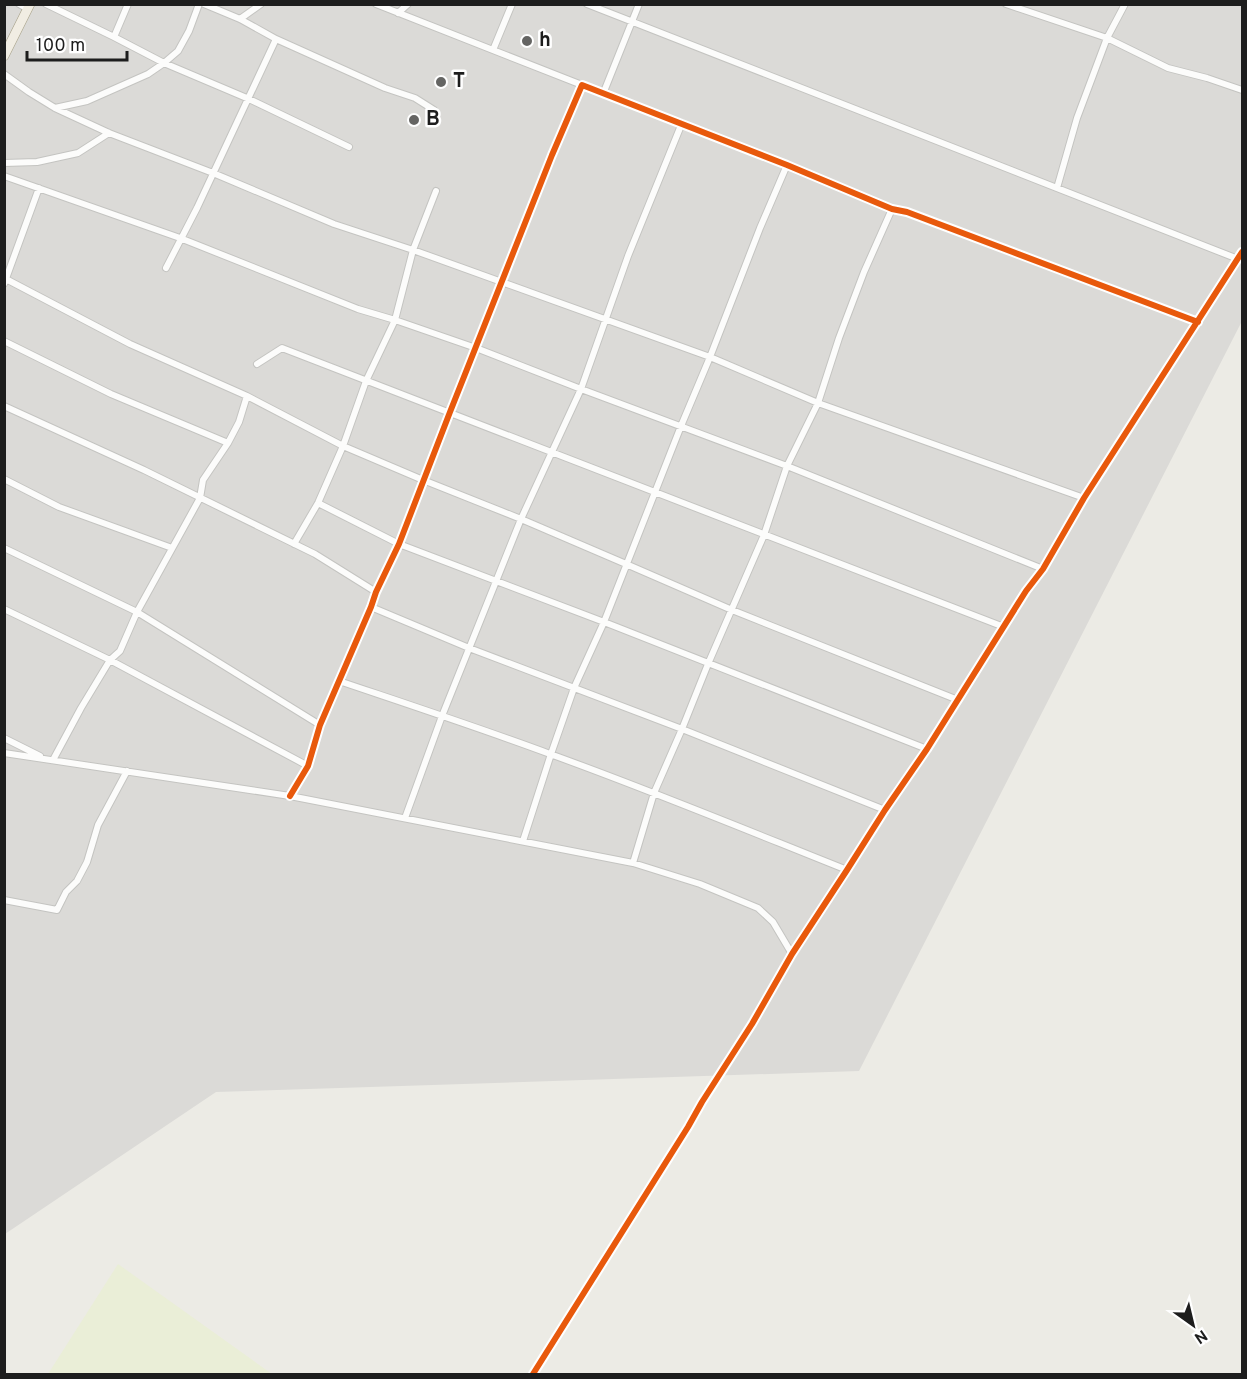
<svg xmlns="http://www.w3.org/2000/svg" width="1247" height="1379" font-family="Overpass,sans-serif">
<rect width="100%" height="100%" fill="#ecebe5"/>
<!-- residential -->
<path fill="#dbdad7" d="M5,5H1242V321L859,1071L216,1092L5,1234Z"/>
<!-- farmland -->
<path fill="#eaeed7" d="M118,1264L272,1374H48Z"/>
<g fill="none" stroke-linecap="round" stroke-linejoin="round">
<!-- street casing -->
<g stroke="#c4c4c1" stroke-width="8">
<path id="street" d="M19,4L28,9
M46,4L114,37L128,4
M204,4L240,19L276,39L385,88L415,98L434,110
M376,4L582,85
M587,4L1238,259
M1006,4L1107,38L1168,68L1207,78L1242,90
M398,13L408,4
M240,19L261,4
M114,37L164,63L249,99L349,147
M493,50L512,4
M4,74L29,92L55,108L109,133L213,173L334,224L413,250L710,357L818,403L1084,498
M603,94L639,4
M55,108L87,101L148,74L164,63L178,51L189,31L199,4
M4,163L37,162L78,153L109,133
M4,176L180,238L358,309L395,320L476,348L581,389L787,466L1043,569
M1057,188L1077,118L1107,38L1125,4
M166,268L197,208L276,39
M4,278L130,344L247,396L343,446L423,480L521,519L626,564L732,610L958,700
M4,284L39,188
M4,341L111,394L228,443
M257,364L282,348L1004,627
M4,406L144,470L315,554L376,592
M4,479L59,507L172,548
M318,503L399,544L604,622L927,749
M294,544L318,503L343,446L366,381L395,320L413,250L436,191
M4,548L137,612L320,725
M371,607L469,648L682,729L885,810
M4,609L110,660L308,766
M339,681C410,705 480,728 550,754C650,790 749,831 847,870
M4,738L40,756
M4,753L290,796L633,863L700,884L758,908L773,922L792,954
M53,760L81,708L110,660L120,651L137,612L200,498L203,480L228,443L239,422L247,396
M290,796L308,766L320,725L371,607L376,592L399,544L450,412L552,155L582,85L787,165L892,209L907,212L1198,322
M405,818L442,716L521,519L581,389L628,256L682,123
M523,841L551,754L574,688L604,622L681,426L710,357L760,228L787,165
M633,863L654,793L682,729L708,664L764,535L787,466L818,403L839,338L864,272L892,209
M4,900L57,910L66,892L77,881L87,862L98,825L127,771
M533,1374L688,1127L702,1102L752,1024L792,954L847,870L885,810L927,749L1026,591L1043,569L1084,498L1242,252"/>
</g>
<!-- primary casing -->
<g stroke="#a29c82" stroke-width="10">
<path id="primary" d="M4,56L30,4"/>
</g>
<!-- street -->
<use href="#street" stroke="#fcfcfb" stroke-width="6"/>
<!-- primary -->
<use href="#primary" stroke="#f1ede3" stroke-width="9"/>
<!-- cycleway casing -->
<g stroke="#fff" stroke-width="10">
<path id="cycleway" d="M290,796L308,766L320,725L371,607L376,592L399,544L450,412L552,155L582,85L787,165L892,209L907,212L1198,322
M533,1374L688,1127L702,1102L752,1024L792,954L847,870L885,810L927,749L1026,591L1043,569L1084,498L1242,252"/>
</g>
<!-- cycleway -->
<use href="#cycleway" stroke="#e8590c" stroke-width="6"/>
</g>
<!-- markers -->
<g fill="#656563" stroke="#fff" stroke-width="2">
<circle cx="527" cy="41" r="6"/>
<circle cx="441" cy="82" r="6"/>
<circle cx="414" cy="120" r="6"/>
</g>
<g text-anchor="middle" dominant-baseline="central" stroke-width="5" stroke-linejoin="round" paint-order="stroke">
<!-- poi labels -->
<g font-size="20" font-weight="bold" fill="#1d1d1d" stroke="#fff" text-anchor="start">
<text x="539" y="41">h</text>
<text x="453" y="82">T</text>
<text x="426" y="120">B</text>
</g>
</g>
<!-- border -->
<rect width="1247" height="1379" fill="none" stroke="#1d1d1d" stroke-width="12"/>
<!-- north arrow -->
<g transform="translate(1193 1325) rotate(146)" stroke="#ffffff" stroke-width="4.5" paint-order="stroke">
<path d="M0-4.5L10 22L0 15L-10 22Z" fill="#1d1d1d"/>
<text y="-9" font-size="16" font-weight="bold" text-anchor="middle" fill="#1d1d1d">N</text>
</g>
<!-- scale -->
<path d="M27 51v9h100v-9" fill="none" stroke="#1d1d1d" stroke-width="3"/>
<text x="36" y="51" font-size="18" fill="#1d1d1d" stroke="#ffffff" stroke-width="4.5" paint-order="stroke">100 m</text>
</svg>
